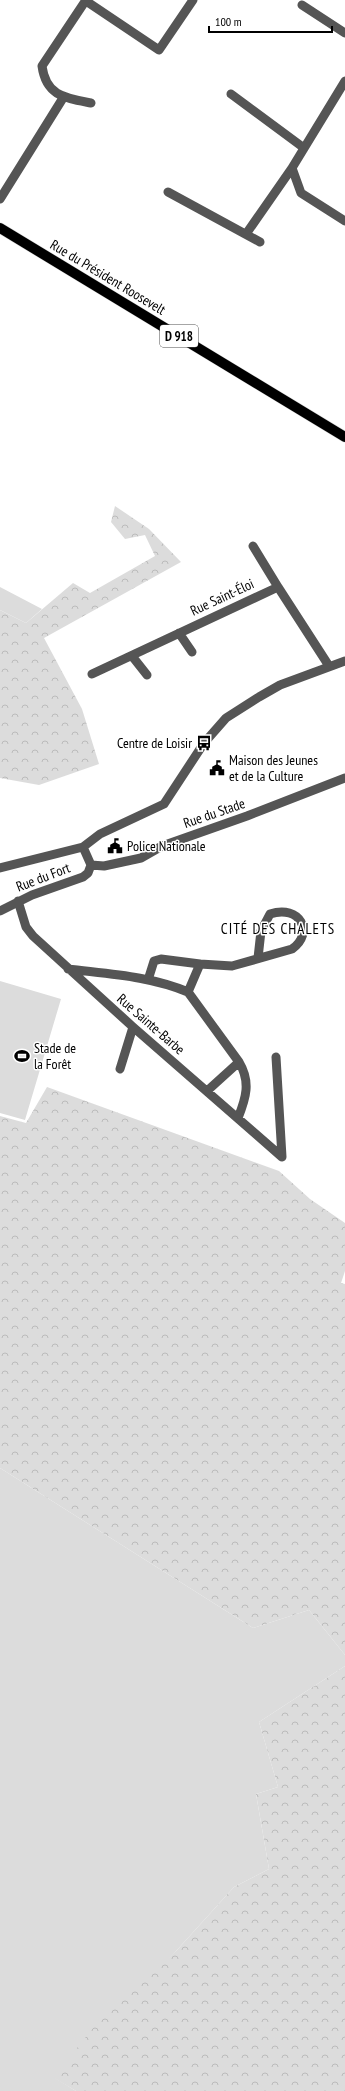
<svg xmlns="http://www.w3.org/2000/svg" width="345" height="2091" font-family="'PT Sans Narrow',sans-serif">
<defs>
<pattern id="forest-crowns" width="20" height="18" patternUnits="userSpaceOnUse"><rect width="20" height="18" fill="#dcdcdc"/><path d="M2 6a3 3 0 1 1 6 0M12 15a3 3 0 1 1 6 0" fill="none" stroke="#bbb"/></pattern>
</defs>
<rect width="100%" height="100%" fill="#fff"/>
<!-- green -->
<path fill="#dcdcdc" d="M0,587L42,609L26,623L0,610Z
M0,981L61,999L25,1120L0,1113Z
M0,1468L253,1628L309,1610L345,1655V1666L259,1722L278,1787L256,1794L269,1869L234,1887L177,1950L55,2078L76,2091H0Z"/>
<!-- forest -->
<path fill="url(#forest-crowns)" d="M115,506L149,529L181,562L44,638L82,709L99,764L39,785L0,778V610L26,623L73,583L90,593L155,556L145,535L125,539L111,522Z
M47,1087L279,1171L310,1199L345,1223V1271L341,1283L345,1284V1655L309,1610L253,1628L0,1468V1116L26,1123Z
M345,1666V2091H76L54,2078L91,2030L177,1950L234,1887L269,1869L256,1794L278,1787L259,1722Z"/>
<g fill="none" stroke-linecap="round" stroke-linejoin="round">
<!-- major casing -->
<g stroke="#dbdbdb" stroke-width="11">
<path id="major" d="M0,228L345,437"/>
</g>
<!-- minor -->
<path stroke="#555" stroke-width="9" d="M86,0L42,66C46,96 65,98 91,103
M86,1L159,50L193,0
M302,5L345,33
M345,81L292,168L301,193L345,221
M231,94L304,148
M168,192L260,242
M0,199L63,98
M246,234L292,168
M253,546L278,587
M179,633L192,652
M132,656L147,675
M92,674L278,587L329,666
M83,847L91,865
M91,865L104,866L141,858L162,846L247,816L345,778
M0,868L83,847L100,834L164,804L204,743L226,718L259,697L280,685L345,661
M18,901L26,927L33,936L133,1027L282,1157
M0,911L32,895L83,877L88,873L91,865
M68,969C108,974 150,976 188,992L200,964L232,966L292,949C315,933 300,904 270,914L261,931L258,958
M148,980L154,961L161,959L200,964
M188,992L239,1062L207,1091
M276,1057L282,1157
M120,1069L133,1027
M238,1118C246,1098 251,1082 239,1062"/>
<!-- major -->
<use href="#major" stroke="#000" stroke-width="10"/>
</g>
<!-- icons -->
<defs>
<g id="bus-bare" transform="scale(1.2)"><path d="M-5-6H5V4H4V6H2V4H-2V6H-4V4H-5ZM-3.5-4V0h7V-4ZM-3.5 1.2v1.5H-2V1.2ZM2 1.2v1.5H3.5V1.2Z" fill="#000" stroke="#fff" stroke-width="2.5" paint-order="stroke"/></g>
<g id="civic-bare" transform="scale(1.2)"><path d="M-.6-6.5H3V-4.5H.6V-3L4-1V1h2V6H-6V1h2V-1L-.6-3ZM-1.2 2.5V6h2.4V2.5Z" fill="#000" stroke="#fff" stroke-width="2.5" paint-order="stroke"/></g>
<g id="stadium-bare" transform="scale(1.2)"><path d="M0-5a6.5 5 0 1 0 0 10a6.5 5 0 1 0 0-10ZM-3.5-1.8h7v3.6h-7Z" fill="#000" stroke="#fff" stroke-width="2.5" paint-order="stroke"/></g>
</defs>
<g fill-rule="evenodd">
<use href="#bus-bare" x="204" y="743"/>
<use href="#civic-bare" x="217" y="768"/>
<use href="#civic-bare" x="115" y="846"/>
<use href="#stadium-bare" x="22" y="1056"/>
</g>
<g text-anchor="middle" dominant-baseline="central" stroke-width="3" stroke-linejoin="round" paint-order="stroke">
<!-- shield labels -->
<rect fill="#fff" stroke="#4c4c4c" stroke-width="1" x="160" y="325" width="38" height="22" rx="3"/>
<g font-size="13" font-weight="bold" fill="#000">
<text x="179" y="336">D 918</text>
</g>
<!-- street labels -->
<g font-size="14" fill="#000" stroke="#fff">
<text transform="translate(108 277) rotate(31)">Rue du Président Roosevelt</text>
<text transform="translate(222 597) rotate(-25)">Rue Saint-Éloi</text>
<text transform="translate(214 813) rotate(-19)">Rue du Stade</text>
<text transform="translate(43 877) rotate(-21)">Rue du Fort</text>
<text transform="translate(151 1024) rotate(41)">Rue Sainte-Barbe</text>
</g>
<!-- poi labels -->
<g font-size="14" fill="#000" stroke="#fff" text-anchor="start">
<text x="192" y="743" text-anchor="end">Centre de Loisir</text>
<text x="229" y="760">Maison des Jeunes<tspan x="229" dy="16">et de la Culture</tspan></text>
<text x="127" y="846">Police Nationale</text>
<text x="34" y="1048">Stade de<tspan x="34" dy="16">la Forêt</tspan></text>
</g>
<!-- neighbourhood labels -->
<g font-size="15" letter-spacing="1" fill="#000" stroke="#fff">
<text x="278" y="928">CITÉ DES CHALETS</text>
</g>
</g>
<!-- scale -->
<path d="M209 26v6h123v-6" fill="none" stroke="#000000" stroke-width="2"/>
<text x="215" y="26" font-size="12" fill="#000000" stroke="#ffffff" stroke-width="3" paint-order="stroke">100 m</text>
</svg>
